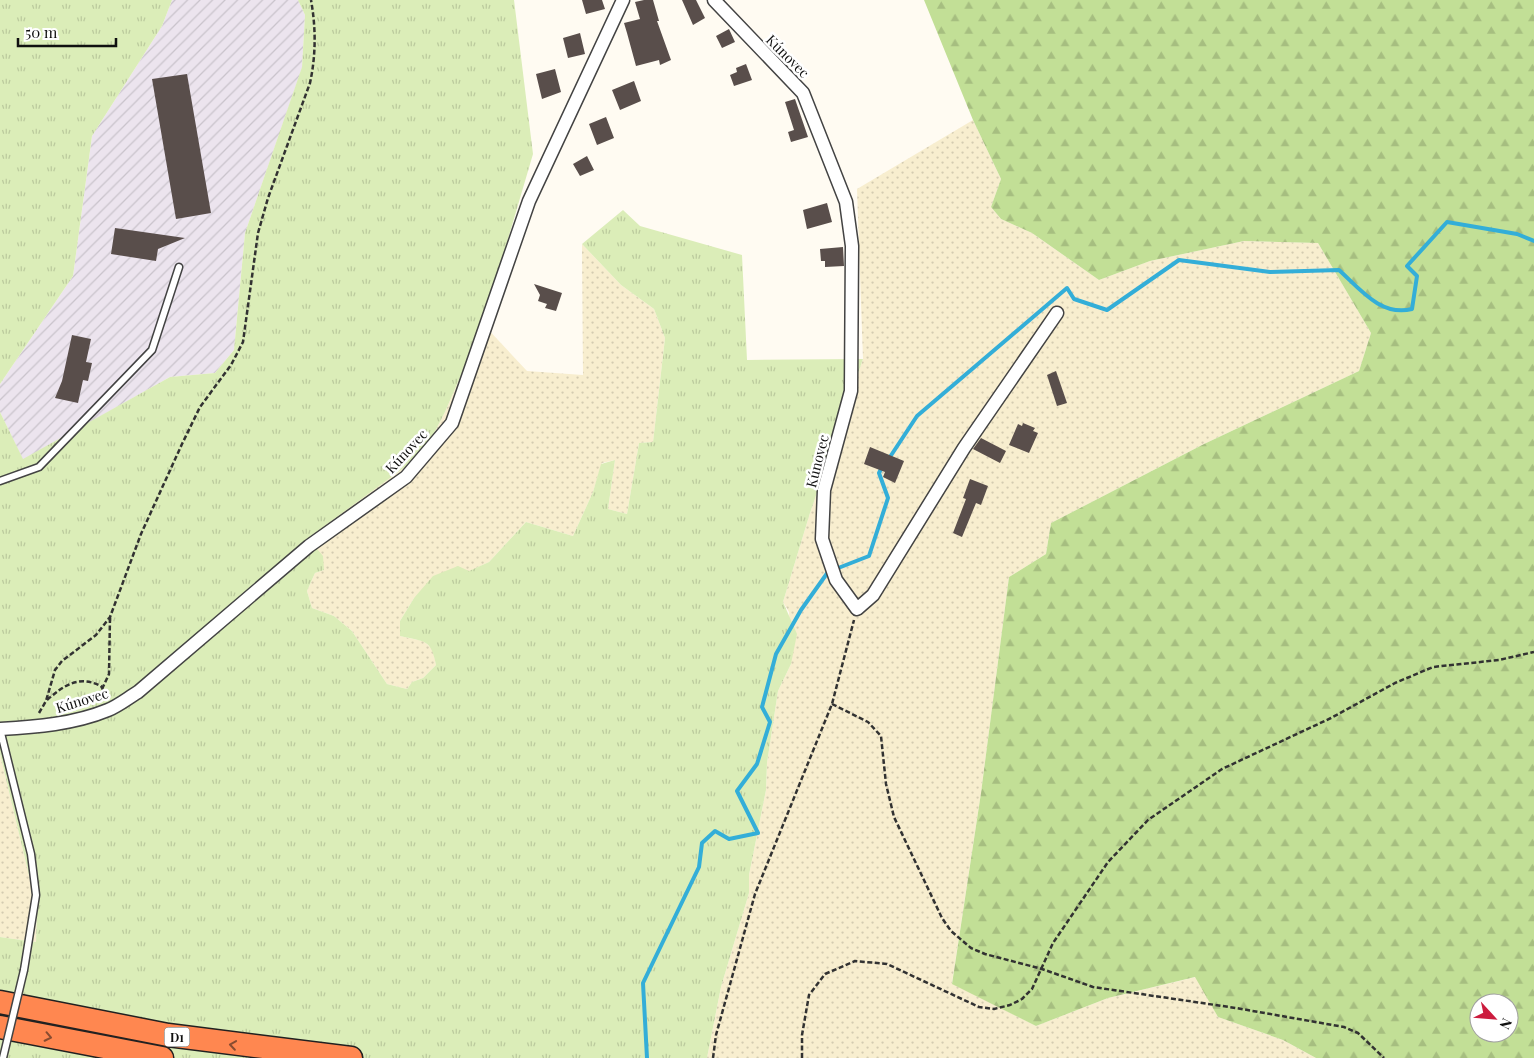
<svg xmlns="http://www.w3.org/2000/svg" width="1534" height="1058" font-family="'Playfair Display',serif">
<defs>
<pattern id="industrial-furrows" width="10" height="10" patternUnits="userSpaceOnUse" patternTransform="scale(1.25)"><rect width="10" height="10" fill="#ece4ee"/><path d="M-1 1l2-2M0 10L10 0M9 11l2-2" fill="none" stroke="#c9c3cb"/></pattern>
<pattern id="farmland-dots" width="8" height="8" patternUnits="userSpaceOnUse" patternTransform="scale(1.25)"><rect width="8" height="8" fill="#f8eecf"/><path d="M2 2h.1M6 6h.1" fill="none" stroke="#d4cbb1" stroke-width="1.8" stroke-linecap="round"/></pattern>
<pattern id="grass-tufts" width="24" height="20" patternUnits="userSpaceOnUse" patternTransform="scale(1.25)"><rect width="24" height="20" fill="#dbedb8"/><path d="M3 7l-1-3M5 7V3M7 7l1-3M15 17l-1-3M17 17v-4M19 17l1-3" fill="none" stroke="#bbca9d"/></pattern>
<pattern id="forest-firs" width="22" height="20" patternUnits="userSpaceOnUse" patternTransform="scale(1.25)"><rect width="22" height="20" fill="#c2df96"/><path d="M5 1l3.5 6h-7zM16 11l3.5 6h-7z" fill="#a6be80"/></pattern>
</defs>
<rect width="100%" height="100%" fill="#fffbf2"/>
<!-- industrial -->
<path fill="url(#industrial-furrows)" d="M172,0H298L305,15L302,68L245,233L234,350L215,373L170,377L23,460L0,412V384L73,276L92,136L162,26Z"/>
<!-- farmland -->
<path fill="url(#farmland-dots)" d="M973,120L1001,179L991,207L1001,219L1032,233L1099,280L1150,261L1244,241L1318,243L1371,333L1359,371L1204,444L1051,523L1046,554L1009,577L981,793L952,983L1036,1026L1108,998L1196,977L1218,1017L1283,1040L1316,1058H707L721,987L749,893V875L766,790L767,763L778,691L791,664L789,612L783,602L810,513L863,359L857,189Z
M582,244L621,285L654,309L665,338L653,442L639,443L627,514L608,509L615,460L602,463L593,492L573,536L526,522L489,562L414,598L400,621V636L423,641L433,649L436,665L423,678L412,682L407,689L387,684L352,631L334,616L312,608L307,591L315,573L324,570L307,538L405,467L430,441L445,412L483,324L527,371L583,375Z
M0,754L37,909L36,942L0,937Z"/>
<!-- grass -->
<path fill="url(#grass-tufts)" d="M0,0H172L162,26L92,136L73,276L0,384Z
M298,0H514L533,154L483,324L445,412L430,441L405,467L308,538L323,556L324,570L315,573L307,591L312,608L334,616L352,631L387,684L407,689L412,682L423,678L436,665C431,638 424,642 400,636V621L414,598L433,576L458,566L469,571L489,562L526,522L573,536L593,492L601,464L615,460L608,509L627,514L639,443L653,442L665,338L654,309L621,285L582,244L623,210L640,226L742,255L747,360L863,359L810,513L783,602L797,634L791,664L778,691L767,763L766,790L749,875V893L721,987L707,1058H0V937L36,942L37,909L0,754V412L23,459L170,377L215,373L234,350L245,233L302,67L305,15Z"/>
<!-- forest -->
<path fill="url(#forest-firs)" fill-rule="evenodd" d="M924,0H1534V1058H1316L1283,1040L1218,1017L1195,977L1108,998L1036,1026L952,984L981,793L1009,577L1046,554L1051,523L1204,444L1359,371L1371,333L1318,243L1244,241L1150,261L1099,280L1032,233L1001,219L991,207L1001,179L973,120ZM1479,1003H1509V1033H1479Z"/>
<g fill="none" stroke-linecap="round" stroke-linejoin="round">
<!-- stream -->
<path stroke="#33aed8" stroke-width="4" d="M888,460L917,416L1067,288L1074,299L1107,310L1179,260L1270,272L1339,270C1360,289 1381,317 1412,309L1417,276L1407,266L1447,222L1517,234L1534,241
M647,1058L643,983L699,867L702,843L715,831L729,839L758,833L737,791L757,764L770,722L762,707L776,654L801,610L828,572L869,556L888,498L879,473L882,467"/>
</g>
<!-- building -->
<path fill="#594e4b" d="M582,0H602L605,9L586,14Z
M644,0H653L659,21H657L671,60L660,65L659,60L636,66L627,33L624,23L640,19L635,2Z
M682,0H696L705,18L693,25Z
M729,29L735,42L722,48L716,36Z
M580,33L585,54L568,58L563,38Z
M746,64L752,80L734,86L730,75L737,72L736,68Z
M555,69L561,92L542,99L536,74Z
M187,74L211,213L176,219L152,79Z
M634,81L641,101L620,110L612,90Z
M795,99L808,137L791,142L788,132L794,130L785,102Z
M606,117L614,138L597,145L589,124Z
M587,156L594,170L580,176L573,164Z
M827,203L832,222L807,229L803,210Z
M115,228L185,238L158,249L156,261L111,254Z
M843,247L844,266L825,267V261H821L820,249Z
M534,284L562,293L556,311L545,308L547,304L538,301L540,295Z
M72,335L91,339L86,362L92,363L88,381L83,380L78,403L55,398L62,381Z
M1056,371L1067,403L1057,406L1047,375Z
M1023,423L1035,428L1033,431L1038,433L1029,453L1009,445L1018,424L1022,426Z
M981,438L1006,451L1000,463L973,449Z
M870,447L904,461L895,483L883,477L885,472L864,464Z
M970,479L988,486L981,505L976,503L962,537L953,533L966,499L963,498Z"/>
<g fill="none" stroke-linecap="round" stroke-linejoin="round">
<!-- lane casing -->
<g stroke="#434343" stroke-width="9">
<path id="lane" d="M0,481L39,467L152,350L179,267
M0,729L31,854L36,895L24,970"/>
</g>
<!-- street casing -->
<g stroke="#434343" stroke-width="15">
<path id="street" d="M714,0L803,93L846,202L852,246L851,391L824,490L822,539L836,580L857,609L873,595L964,448L1057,313
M0,729C36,727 74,724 108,710C118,706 128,698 138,692L309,546L406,477L452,423L529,201L623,0"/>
</g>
<!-- highway casing -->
<g stroke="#212121" stroke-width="25">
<path id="highway" d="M0,1002L168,1035L351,1058
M0,1027L162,1058"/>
</g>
<!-- path -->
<path stroke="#323232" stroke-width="2.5" stroke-dasharray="5 2.5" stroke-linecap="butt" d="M102,689L109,674L110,617
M47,700C64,685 79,675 101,686L107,698
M832,704L868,722L881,736L886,784L894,817L942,918L951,931L971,948L985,954L1042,969L1093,987L1236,1008L1344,1027L1358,1033L1384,1058
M39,713L46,701L55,670L62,661L96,635L110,617L141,534L182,444L200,407L231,365L243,342L258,233L268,198L310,83C316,55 316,28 311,0
M713,1058L716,1035L755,894L832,704L854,620
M802,1058V1035L809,995L825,974L855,961L887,964L979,1007L994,1009L1010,1005L1022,999L1032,989L1053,943L1108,862L1148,820L1222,769L1331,718L1395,683L1433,667L1499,660L1534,652"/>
<!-- lane -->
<use href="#lane" stroke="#fff" stroke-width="6"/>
<!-- street -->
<use href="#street" stroke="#fff" stroke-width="12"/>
<!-- highway -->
<use href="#highway" stroke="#ff8750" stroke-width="22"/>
<!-- lane-bridge casing -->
<g stroke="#434343" stroke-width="9" stroke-linecap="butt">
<path id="lane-bridge" d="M3,1058L24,970"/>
</g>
<!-- lane-bridge -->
<use href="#lane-bridge" stroke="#fff" stroke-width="6"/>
</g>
<!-- one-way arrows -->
<defs><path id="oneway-chevron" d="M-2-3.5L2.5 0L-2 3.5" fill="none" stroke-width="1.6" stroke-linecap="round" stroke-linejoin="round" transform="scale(1.25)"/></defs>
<g stroke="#884c30">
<use href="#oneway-chevron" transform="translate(48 1037) rotate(12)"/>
<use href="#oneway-chevron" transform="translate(233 1045) rotate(-172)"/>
</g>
<g text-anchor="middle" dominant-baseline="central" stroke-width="5" stroke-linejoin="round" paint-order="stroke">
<!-- shield labels -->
<rect fill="#fff" stroke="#585858" stroke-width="1" x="164.5" y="1027.5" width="25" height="19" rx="4"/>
<g font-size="12" font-weight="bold" fill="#101010">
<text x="177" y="1037">D1</text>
</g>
<!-- street labels -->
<g font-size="14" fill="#101010" stroke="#fff">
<text transform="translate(788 56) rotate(45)">Kúnovec</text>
<text transform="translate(406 451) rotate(-47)">Kúnovec</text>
<text transform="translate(817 461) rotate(-76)">Kúnovec</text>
<text transform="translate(82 700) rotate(-17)">Kúnovec</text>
</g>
</g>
<!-- north arrow -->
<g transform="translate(1494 1018) rotate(116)"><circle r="24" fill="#ffffff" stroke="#9f9f9f"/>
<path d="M0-4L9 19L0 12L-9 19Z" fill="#cc1c3e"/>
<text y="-8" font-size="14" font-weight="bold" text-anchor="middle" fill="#101010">N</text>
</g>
<!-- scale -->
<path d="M18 38v8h98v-8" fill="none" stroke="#101010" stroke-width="2.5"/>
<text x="25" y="38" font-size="15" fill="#101010" stroke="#ffffff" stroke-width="4" paint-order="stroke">50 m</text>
</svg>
